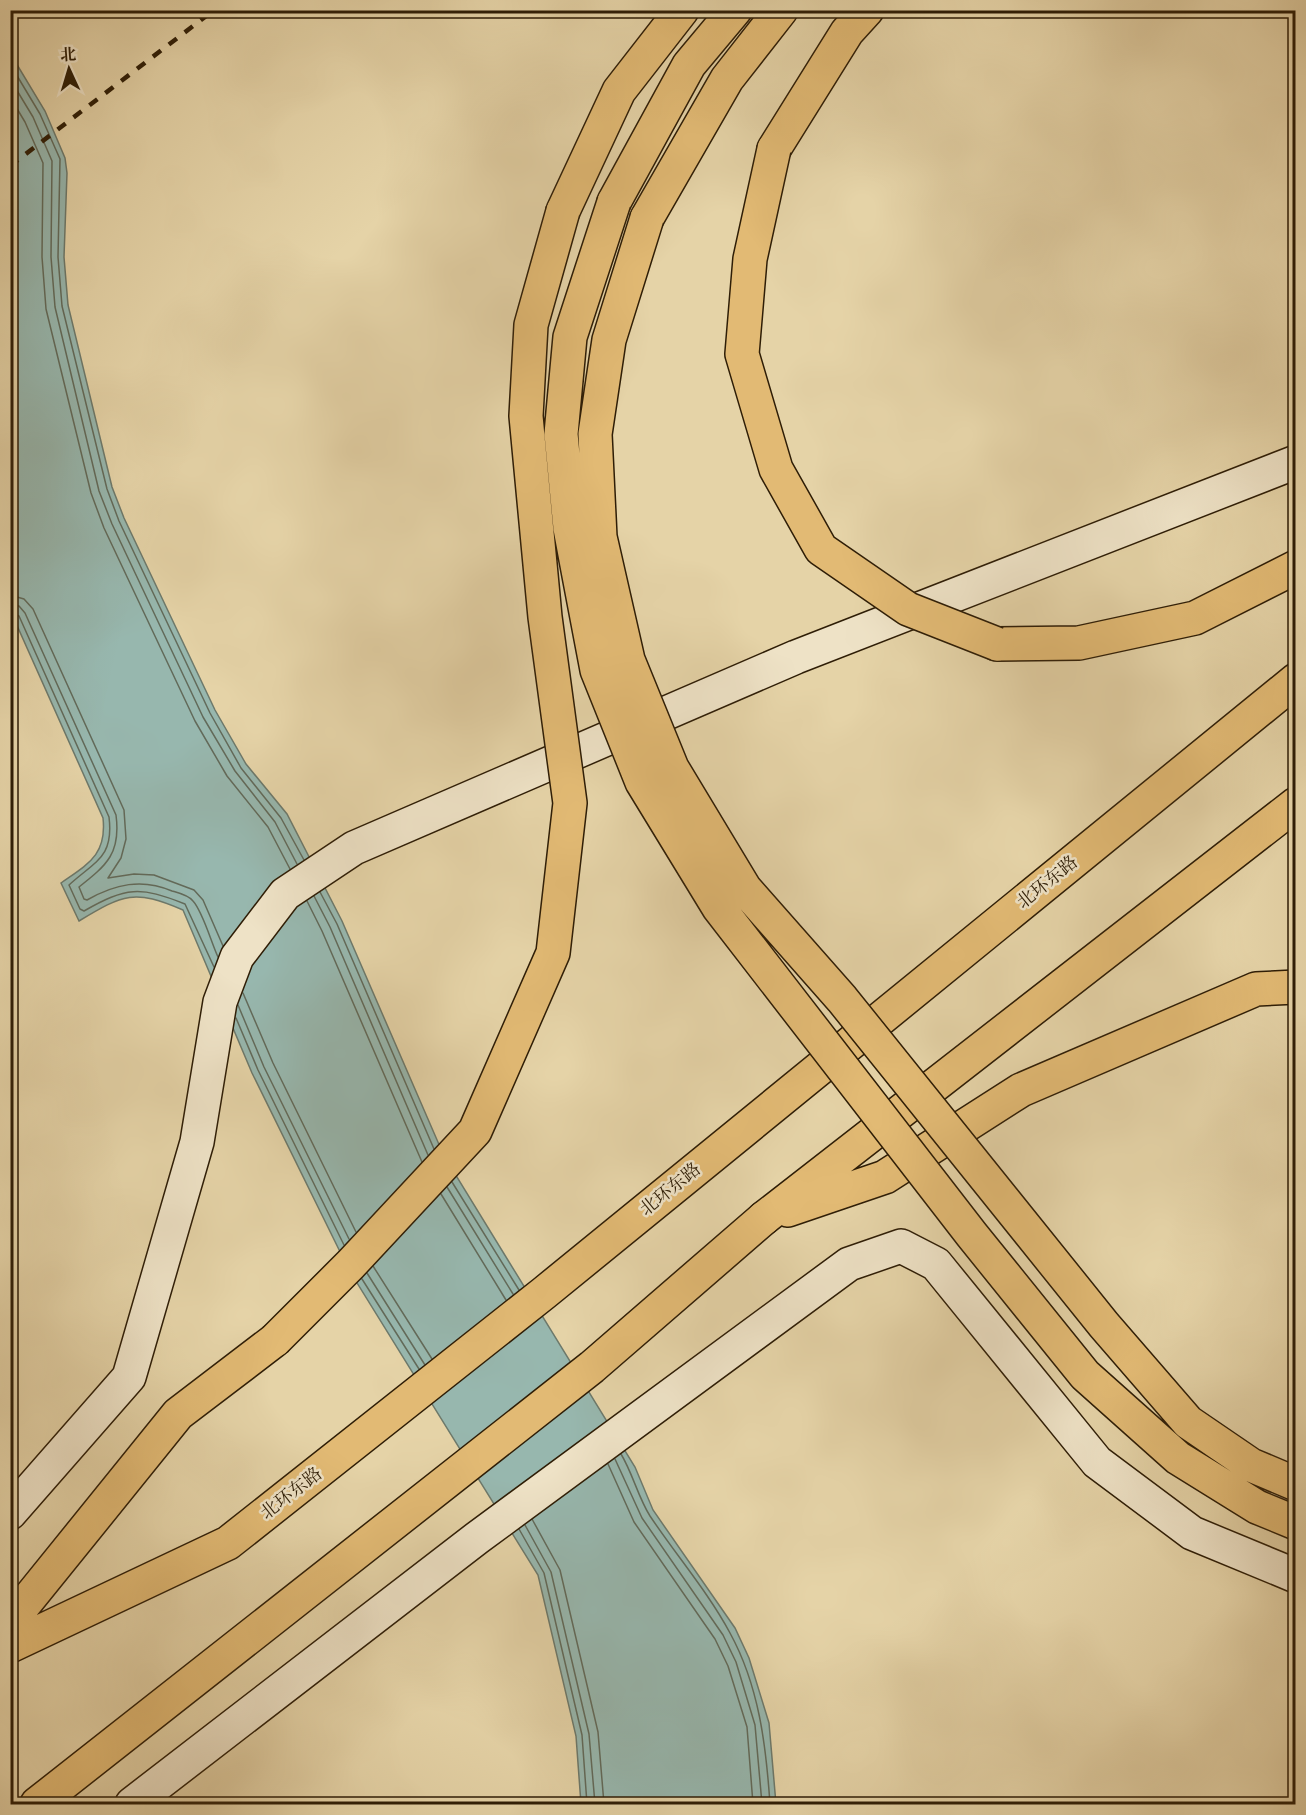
<svg xmlns="http://www.w3.org/2000/svg" width="1306" height="1815" font-family="'Libre Caslon Text','Noto Serif SC',serif">
<rect width="100%" height="100%" fill="#e5d3a7"/>
<filter id="stains"><feTurbulence type="fractalNoise" baseFrequency=".00333" numOctaves="4"/><feColorMatrix values="0 0 0 0 .2 0 0 0 0 .09 0 0 0 0 .02 0 0 0 .5 -.17"/></filter>
<radialGradient id="worn" r=".72"><stop offset=".6" stop-color="#630" stop-opacity="0"/><stop offset="1" stop-color="#630" stop-opacity=".3"/></radialGradient>
<!-- water -->
<path fill="#97b7ae" stroke="#6d796b" stroke-width="1.5" d="M10,53L45,111L65,158L67,173L64,257L68,305L112,487L124,518L215,710L246,764L287,814L342,921L444,1156L635,1467L653,1510L735,1628L749,1658L769,1723L776,1804H581L576,1736L538,1575L349,1270L252,1073L183,910C134,889 124,894 79,921L61,883C88,864 107,855 103,818L11,612Z"/>
<g fill="none" stroke-linecap="round" stroke-linejoin="round">
<!-- shore -->
<path stroke="#626a5a" stroke-width="1.5" d="M10,64L40,114L60,159L58,257L62,306L107,489L119,521L210,713L241,768L281,818L304,860
M10,79L33,117L52,161L51,257L55,307L99,491L112,524L203,717L235,771L275,822L297,864
M10,97L25,122L43,163L42,257L46,309L91,493L104,528L195,721L227,776L268,827L290,869
M10,595L24,599L33,609L124,810L126,839L121,858L108,878L134,874L154,875L194,890L203,900L223,946
M10,605L19,606L25,613L116,815C121,853 107,865 79,887L84,899L87,900C115,884 142,878 172,891C179,893 188,895 193,901C203,912 211,942 218,957
M10,612L19,616L109,817C114,858 95,861 69,885L80,909L84,911C126,887 140,886 185,904L214,967
M320,892L337,924L434,1149
M314,896L330,927L428,1155
M307,901L322,931L422,1162
M243,993L273,1063L356,1232
M238,1005L264,1067L349,1239
M236,1018L258,1070L344,1245
M452,1182L519,1290
M447,1187L513,1294
M441,1194L506,1300
M373,1266L432,1359
M367,1273L425,1365
M362,1279L419,1369
M621,1454C633,1474 638,1497 650,1516C676,1555 708,1592 730,1633C759,1686 766,1745 770,1804
M615,1459L642,1518L723,1635L736,1662L755,1725L762,1804
M608,1464L634,1522L715,1639L728,1666L747,1727L753,1804
M532,1519L560,1570L598,1732L604,1804
M525,1525L551,1572L589,1734L595,1804
M519,1529L544,1573L582,1735L587,1804"/>
<!-- secondary casing -->
<g stroke="#2e1d06" stroke-width="36">
<path id="secondary" d="M10,1513L129,1377L197,1142L220,1002L237,957L285,894L354,848L796,657L1296,462
M132,1804L477,1538L849,1264L901,1246L936,1264L1097,1462L1192,1533L1296,1576"/>
</g>
<!-- primary casing -->
<g stroke="#2e1d06" stroke-width="36">
<path id="primary" d="M774,149L847,32L867,10
M614,202L689,65L735,10
M563,211L619,91L682,10
M647,218L727,79L781,10
M997,644L1079,643L1195,618L1296,567
M788,1210L885,1177L1021,1090L1256,989L1296,987
M764,1218L1296,804
M10,1622L178,1414L275,1340
M10,1646L228,1543L544,1293L1296,680"/>
</g>
<!-- highway casing -->
<g stroke="#2e1d06" stroke-width="36">
<path id="highway" d="M37,1804L592,1367L764,1218"/>
</g>
<!-- secondary -->
<use href="#secondary" stroke="#eee2c6" stroke-width="33"/>
<!-- primary -->
<use href="#primary" stroke="#e2ba74" stroke-width="33"/>
<!-- highway -->
<use href="#highway" stroke="#e2ba74" stroke-width="33"/>
<!-- rail -->
<path stroke="#2e1d06" stroke-width="4.5" stroke-dasharray="10 10" stroke-linecap="butt" d="M10,166L214,10"/>
<!-- primary-bridge casing -->
<g stroke="#2e1d06" stroke-width="36" stroke-linecap="butt">
<path id="primary-bridge" d="M774,149L750,259L742,354L776,469L821,549L908,609L997,644
M614,202L570,337L561,434L570,528L597,670L642,782L719,908L972,1235L1085,1375L1178,1458L1257,1507L1296,1523
M647,218L609,340L595,434L600,537L628,660L672,768L745,889L842,999L1104,1325L1188,1422L1251,1465L1296,1484
M275,1340L351,1264L475,1131L553,953L570,803L545,617L526,416L531,325L563,211"/>
</g>
<!-- primary-bridge -->
<use href="#primary-bridge" stroke="#e2ba74" stroke-width="33"/>
</g>
<g text-anchor="middle" dominant-baseline="central" stroke-width="5" stroke-linejoin="round" paint-order="stroke">
<!-- street labels -->
<g font-size="18" fill="#2e1d06" stroke="#eee2c6">
<text transform="translate(1047 882) rotate(-39)">北环东路</text>
<text transform="translate(670 1189) rotate(-39)">北环东路</text>
<text transform="translate(291 1493) rotate(-38)">北环东路</text>
</g>
</g>
<!-- margin -->
<rect width="1306" height="1815" fill="none" stroke="#e5d3a7" stroke-width="36"/>
<rect x="12" y="12" width="1282" height="1791" fill="none" stroke="#2e1d06" stroke-width="3"/>
<rect x="18" y="18" width="1270" height="1779" fill="none" stroke="#2e1d06" stroke-width="1.5"/>
<!-- north arrow -->
<g transform="translate(69 69) rotate(356)" stroke="#eee2c6" stroke-width="4.5" paint-order="stroke">
<path d="M0-4.5L10 22L0 15L-10 22Z" fill="#2e1d06"/>
<text y="-9" font-size="16" font-weight="bold" text-anchor="middle" fill="#2e1d06">北</text>
</g>
<rect width="100%" height="100%" filter="url(#stains)"/>
<rect width="100%" height="100%" fill="url(#worn)"/>
</svg>
